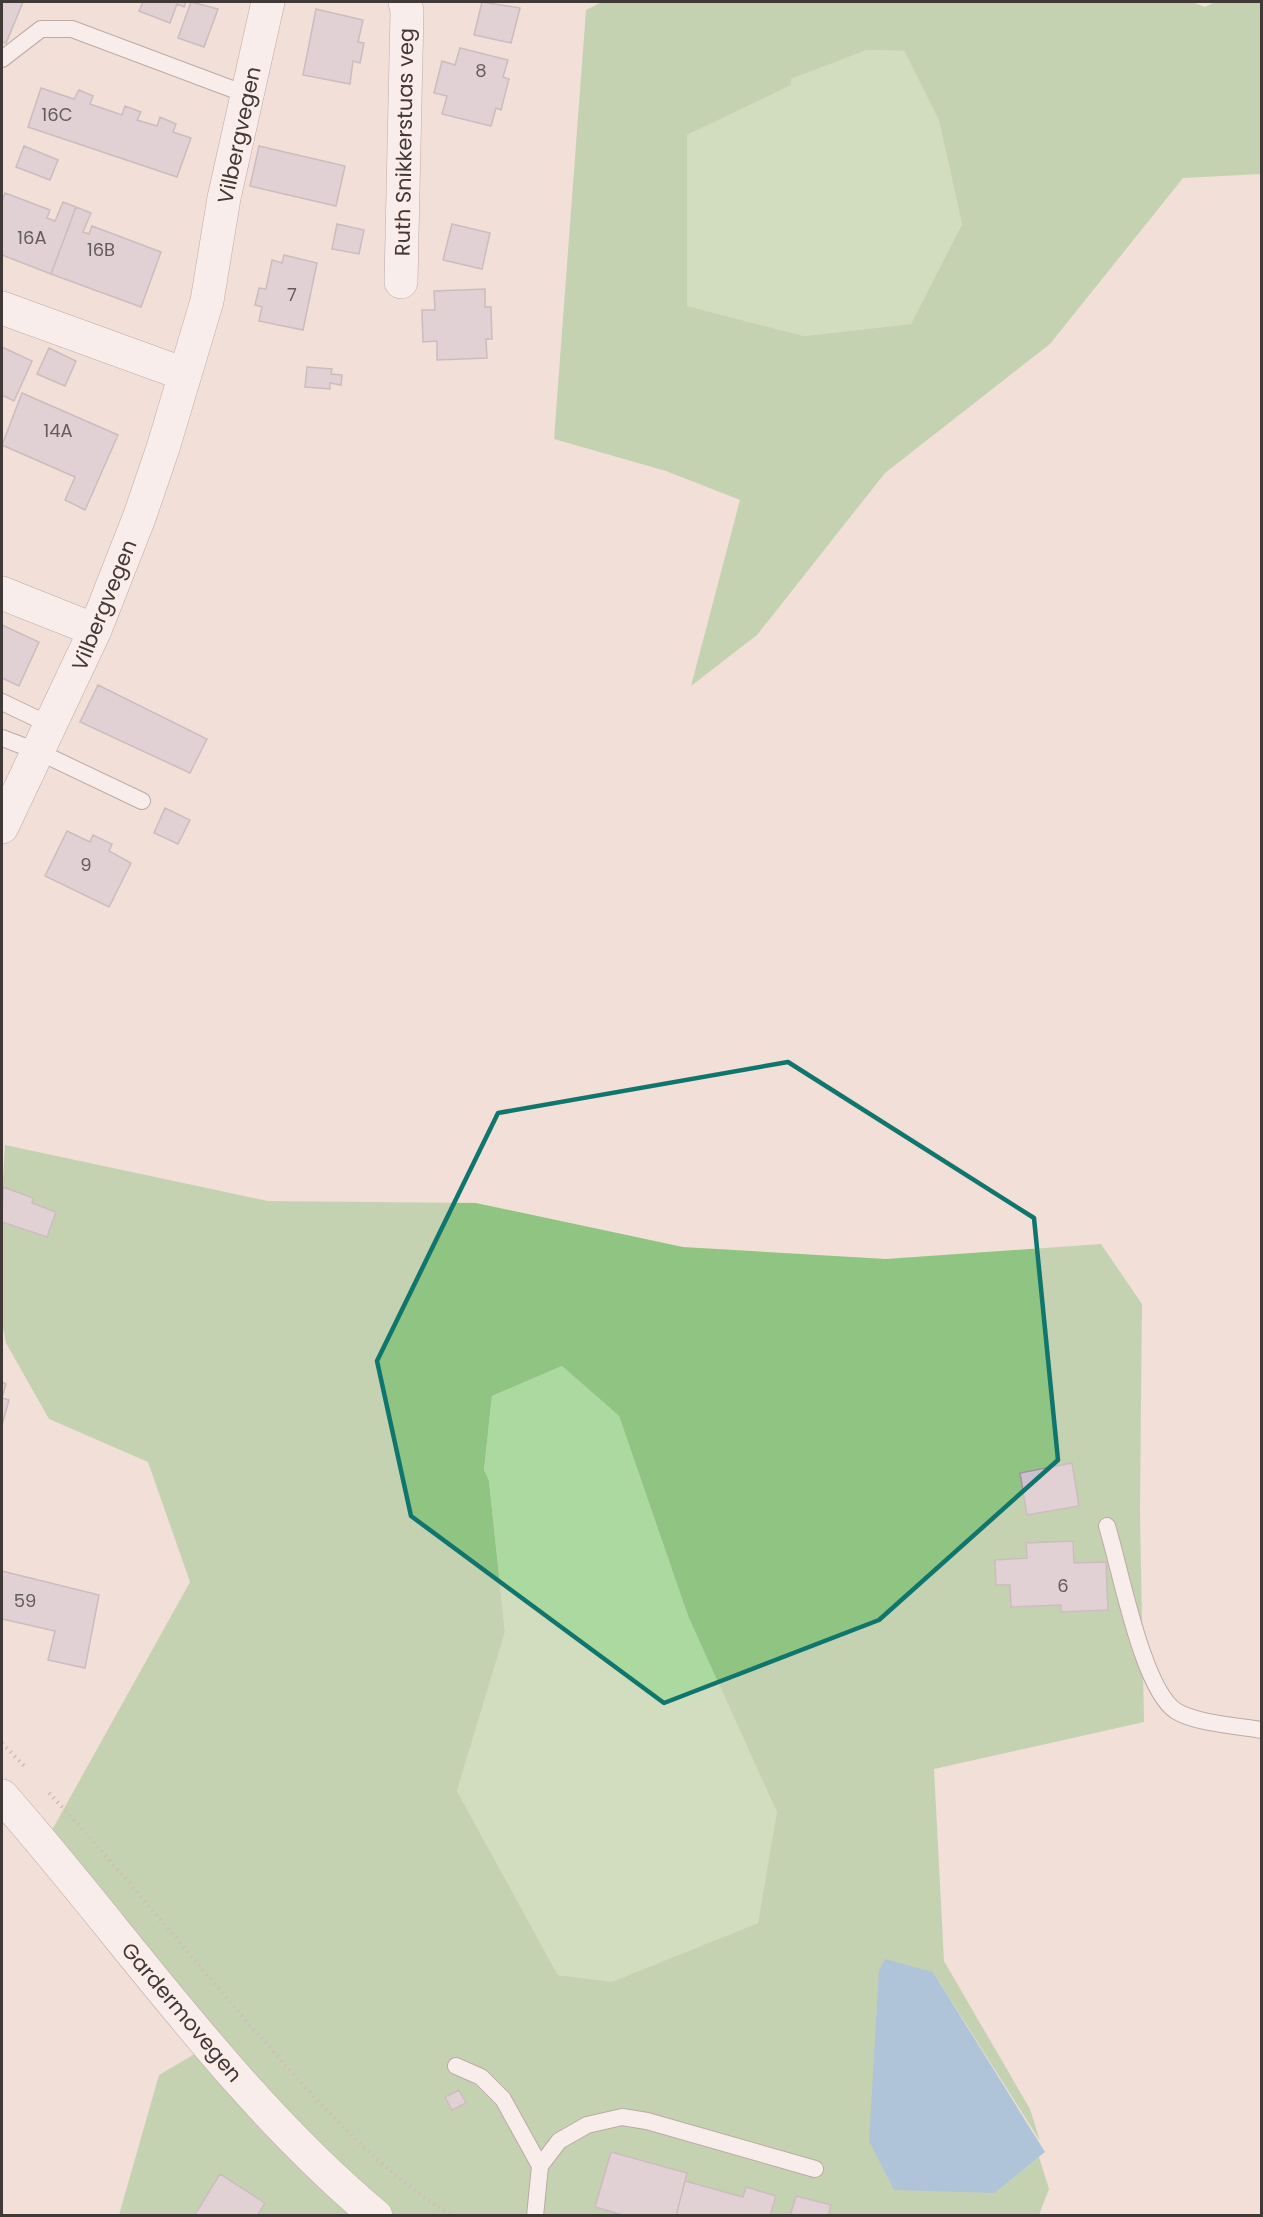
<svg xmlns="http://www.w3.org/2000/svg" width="1263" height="2217" font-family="Poppins,sans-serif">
<rect width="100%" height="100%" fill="#f2dfd8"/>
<!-- green -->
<path fill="#abd9a0" d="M867,50L904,51L939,121L962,224L911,324L804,336L687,306V135L790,85L791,79Z
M562,1366L619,1416L688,1616L778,1812L758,1923L612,1983L558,1975L457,1791L505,1632L489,1481L484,1471L492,1396Z"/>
<!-- forest -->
<path fill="#8fc482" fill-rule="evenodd" d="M602,2H1192L1205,7L1215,2H1261V174L1183,178L1050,344L885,473L757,635L691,686L740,500L666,471L554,439L586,10ZM867,50L904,51L939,121L962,224L911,324L804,336L687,306V135L791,85V79Z
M5,1145L268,1201L476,1203L683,1247L886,1259L1101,1244L1142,1304L1140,1513L1144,1722L934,1769L944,1961L1030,2109L1040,2141L933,1972L995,2193L1039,2157L1049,2189L1039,2215H119L159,2075L215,2042L52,1830L190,1582L148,1462L49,1419L6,1343L2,1322V1197ZM562,1366L619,1416L688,1616L777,1812L758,1923L612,1982L558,1975L457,1791L505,1632L489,1481L484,1470L492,1396Z"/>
<!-- water -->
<path fill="#5ea4da" d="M885,1959L933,1972L1045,2152L995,2193L894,2190L869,2141L879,1970Z"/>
<!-- building -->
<path fill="#cec1ce" stroke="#9f939f" stroke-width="1.5" d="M2,2H23L6,43L2,42Z
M143,2H186L184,7L177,4L170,23L139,11Z
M191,2L218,9L204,47L178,38Z
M482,2L520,8L511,43L474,35Z
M316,9L363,20L358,42L364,43L360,63L353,61L350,84L303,75Z
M460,48L508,60L503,77L509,79L501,110L496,108L491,126L442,114L447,96L434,93L442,61L455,65Z
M41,88L74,99L79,90L93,96L90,104L122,115L125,106L141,112L137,120L157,126L160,117L176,124L173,132L191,138L177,177L28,127Z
M24,146L58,160L50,180L16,167Z
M259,146L345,166L336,206L250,186Z
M5,193L50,210L47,218L55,221L63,202L76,207L51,274L2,255V201Z
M76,207L91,213L83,232L89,234L92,226L161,252L141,307L51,274Z
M337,224L364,230L359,254L332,249Z
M452,224L490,233L482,269L443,260Z
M284,255L317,263L303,330L259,321L262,307L255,305L259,288L266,289L272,260L282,263Z
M485,289V307H491L492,339H486L487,358L437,360V341L423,342L422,310H435L434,291Z
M2,347L32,361L14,401L2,395Z
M49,348L76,361L65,386L37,374Z
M307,367L332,369L331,374L342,375L341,385L330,383V389L305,387Z
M22,393L118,435L85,510L65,500L75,477L2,445Z
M2,625L39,642L19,686L2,678Z
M98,685L207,739L190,773L80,722Z
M165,808L190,820L178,844L154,833Z
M67,831L90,842L93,835L112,844L109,851L131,863L109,907L45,876Z
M3,1187L33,1198L32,1203L56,1212L47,1237L2,1222Z
M2,1382L6,1384L2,1398L9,1400L2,1425Z
M1072,1463L1079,1506L1027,1515L1020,1473Z
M1073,1541L1074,1563L1106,1562L1108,1610L1061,1612V1605L1011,1607L1010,1585H996L995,1560L1027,1558L1026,1543Z
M2,1571L99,1595L85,1668L48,1660L55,1631L2,1619Z
M459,2090L466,2103L452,2110L445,2097Z
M611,2152L687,2173L676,2216H626L595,2207Z
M220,2174L265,2203L257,2216H194Z
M685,2181L743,2197L746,2187L776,2196L770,2216H676Z
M796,2196L831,2205L828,2216H790Z"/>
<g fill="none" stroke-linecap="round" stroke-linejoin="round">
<!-- lane casing -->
<g stroke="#7b6b65" stroke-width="18">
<path id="lane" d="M2,59L41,29H72L248,95
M2,702L50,725
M2,738L39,752L142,801
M1107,1526C1120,1567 1142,1689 1176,1711C1195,1723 1238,1726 1262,1730
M456,2066L481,2077L503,2099L540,2166
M535,2216L540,2166L559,2141L587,2125L622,2117L647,2121L815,2169"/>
</g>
<!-- street casing -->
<g stroke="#7b6b65" stroke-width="34">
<path id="street" d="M401,282L407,11L405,2
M2,308L184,374
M2,593L95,630
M2,827L95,630L139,518L163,448L207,301L224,198L268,2"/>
</g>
<!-- secondary casing -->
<g stroke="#7b6b65" stroke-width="34">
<path id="secondary" d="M2,1796C126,1937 231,2094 376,2216"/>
</g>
<!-- path -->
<path stroke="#a39590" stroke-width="4" stroke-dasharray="1.5 4.5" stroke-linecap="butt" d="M2,1743L25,1767
M49,1793C132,1881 206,1977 287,2067C338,2123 388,2177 453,2216"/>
<!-- lane -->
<use href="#lane" stroke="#fff" stroke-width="16"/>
<!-- street -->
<use href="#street" stroke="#fff" stroke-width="33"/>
<!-- secondary -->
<use href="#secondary" stroke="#fff" stroke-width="33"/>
</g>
<!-- marked area -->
<path d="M0 0H1263V2217H0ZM788,1062L1034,1218L1058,1460L879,1620L664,1703L411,1516L377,1361L498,1113Z" fill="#f2dfd8" fill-opacity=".55" fill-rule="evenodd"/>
<path fill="none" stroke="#0f766e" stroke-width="4.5" stroke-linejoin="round" d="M788,1062L1034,1218L1058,1460L879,1620L664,1703L411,1516L377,1361L498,1113Z"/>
<g text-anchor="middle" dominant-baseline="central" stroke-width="5" stroke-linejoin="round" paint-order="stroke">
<!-- number labels -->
<g font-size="18" fill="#645b5d">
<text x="481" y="70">8</text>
<text x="57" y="114">16C</text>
<text x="32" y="237">16A</text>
<text x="101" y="249">16B</text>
<text x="292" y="294">7</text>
<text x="58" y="430">14A</text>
<text x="86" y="864">9</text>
<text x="1063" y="1585">6</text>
<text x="25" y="1600">59</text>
</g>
<!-- street labels -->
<g font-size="21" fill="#403937" stroke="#fcede8">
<text transform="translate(239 135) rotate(-78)">Vilbergvegen</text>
<text transform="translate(404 142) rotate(-89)">Ruth Snikkerstuas veg</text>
<text transform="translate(104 605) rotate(-68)">Vilbergvegen</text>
<text transform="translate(182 2012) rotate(50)">Gardermovegen</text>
</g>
</g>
<!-- border -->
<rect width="1263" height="2217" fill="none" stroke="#403937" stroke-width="6"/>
</svg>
